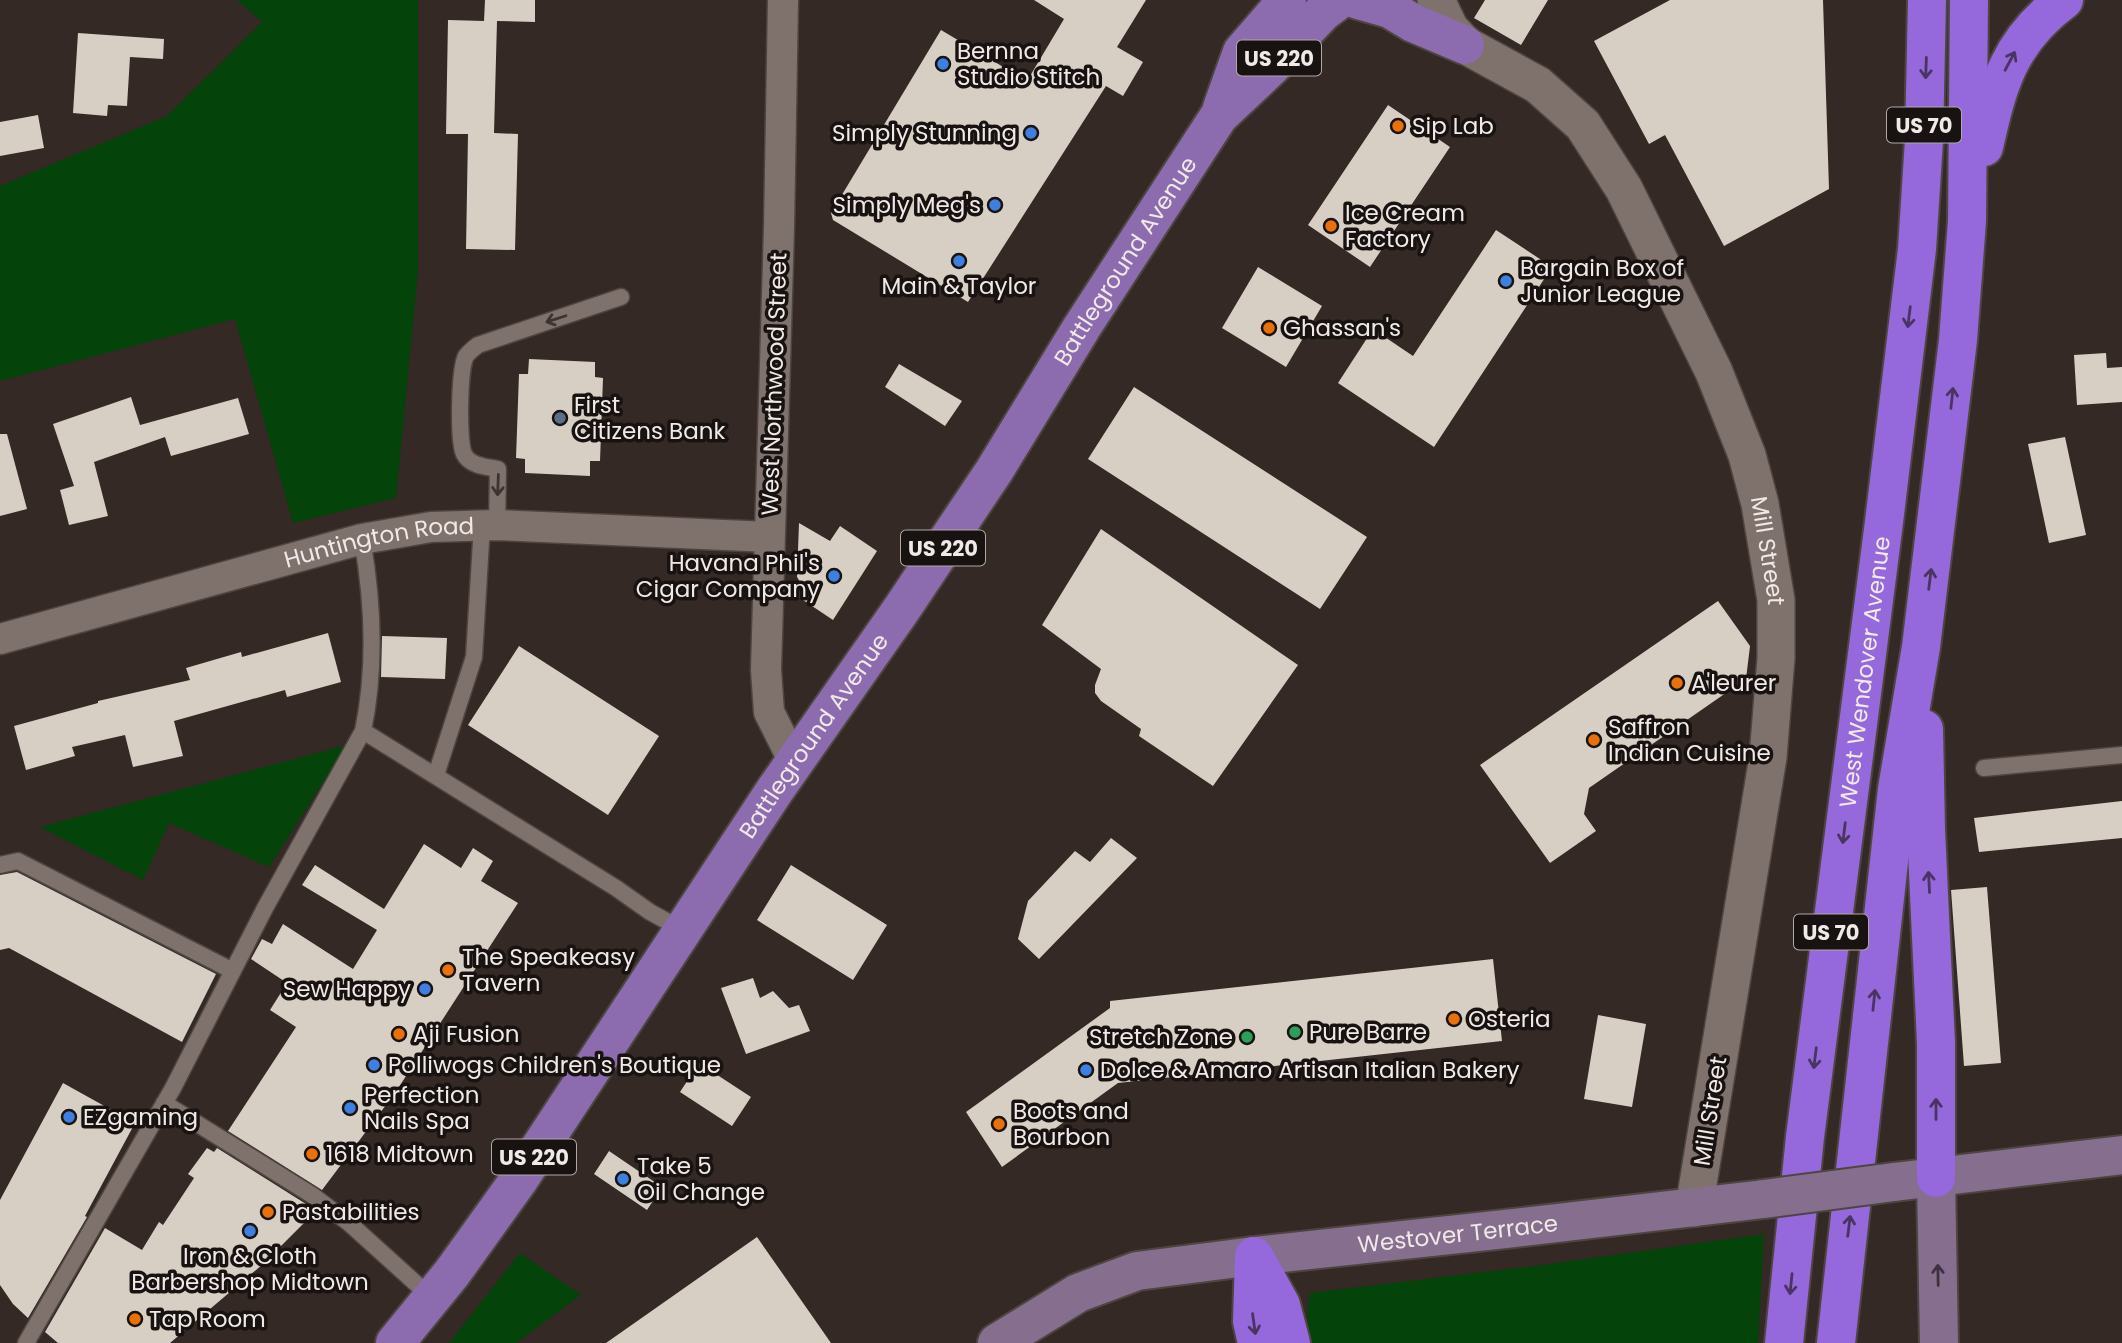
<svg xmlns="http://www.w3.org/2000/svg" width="2122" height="1343" font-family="Poppins,sans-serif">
<rect width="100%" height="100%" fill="#342925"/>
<!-- green -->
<path fill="#044309" d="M237,0H418V271L396,498L293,523L235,319L0,381V186L167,116L262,22Z
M347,745L269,867L169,823L143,880L40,827Z
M1764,1234L1758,1343H1312C1306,1325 1306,1312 1310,1293L1542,1265Z
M520,1253L581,1295L516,1343H449Z"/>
<!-- building -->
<path fill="#d7cfc3" d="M485,0H535V22L497,21L494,133L518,134L515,250L466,249L468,134H446L448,20L484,21Z
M1034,0H1146L1117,47L1143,62L1123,96L1106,86L968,302L833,220L831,213L941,30L1027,81L1064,19Z
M1485,0H1548L1521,45L1474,18Z
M1670,0H1823L1829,189L1724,246L1665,135L1649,144L1594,41Z
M78,33L164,39L163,59L130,57L127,106L108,105L107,116L73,113Z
M1388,105L1450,147L1370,267L1308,225Z
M38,115L44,148L0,156V122Z
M1496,230L1552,267L1434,447L1338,383L1373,329L1413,356Z
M1258,267L1322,306L1286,367L1222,328Z
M2106,353L2107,368L2122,367V402L2077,405L2074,355Z
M529,359L595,362V377L603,378L600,461H590V476L525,473V459L516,458L519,374H528Z
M899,364L962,401L945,426L885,387Z
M1134,387L1367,537L1320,609L1088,459Z
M131,397L140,425L238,398L249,434L171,456L165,437L94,462L108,516L69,525L60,490L74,486L53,424Z
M0,434H7L27,509L0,516Z
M2065,437L2086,535L2049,543L2028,444Z
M799,523L830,541L840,526L877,551L833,620L797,596L802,585L797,577Z
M1101,529L1298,665L1213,786L1139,736L1141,729L1101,701L1095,693V685L1101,669L1042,625Z
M1718,601L1750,646L1746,679L1589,788L1584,814L1596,831L1550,863L1480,765Z
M328,633L341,682L287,697L285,690L174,721L183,756L133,767L125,735L72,747L75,756L26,770L14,726L98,703V701L190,680L186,668L241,652L242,657Z
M382,636L447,638L445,679L381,677Z
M519,646L659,736L608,815L468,725Z
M2122,801V838L1979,852L1974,818Z
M1111,838L1137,858L1039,959L1018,939L1028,901L1075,851L1090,862Z
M424,844L461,868L473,848L493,861L481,881L518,903L395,1093L322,1190L228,1131L296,1027L270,1010L287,983L251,959L262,939L272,944L283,924L353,969L377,930L302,885L315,865L384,909Z
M791,865L887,925L853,980L757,920Z
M17,872L216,974L182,1042L9,948L0,950V875Z
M1987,887L2001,1063L1964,1066L1951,890Z
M1493,959L1502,1041L1118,1083L1002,1167L966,1112L1110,1008V1001Z
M753,978L760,998L773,991L789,1008L799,1005L810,1031L746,1054L721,988Z
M1598,1015L1646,1024L1632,1107L1584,1099Z
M699,1063L751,1097L732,1126L680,1092Z
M63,1083L135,1123L85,1216L87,1217L28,1318L13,1304L0,1285V1200Z
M207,1148L214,1152L217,1148L306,1204L310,1206L307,1210L313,1214L263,1264L170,1343H58L45,1332L105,1228L142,1250L159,1222L163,1225L194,1178L188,1174Z
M609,1151L662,1187L647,1210L594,1174Z
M757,1237L831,1343H606Z"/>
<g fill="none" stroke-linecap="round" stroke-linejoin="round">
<!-- service casing -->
<g stroke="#4e4542" stroke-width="19">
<path id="service" d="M497,525L498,469C487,467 470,466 464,454C458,442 459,369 466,356C469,352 474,348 478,345L621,297
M363,731L616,888L650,912L683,930
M1984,768L2122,755
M436,775L474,657L482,525
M0,865L18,861L233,971
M164,1103L312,1195L349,1223L432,1298
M26,1343L173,1088L265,908L363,731C376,668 373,601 362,539"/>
</g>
<!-- minor casing -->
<g stroke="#4e4542" stroke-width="33">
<g id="minor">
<path d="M783,0L779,228L766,670L769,712L794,762"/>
<path id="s1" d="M0,639L362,539L431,527L497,525L769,537"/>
</g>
</g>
<!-- tertiary casing -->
<g stroke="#4e4542" stroke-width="40">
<g id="tertiary">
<path id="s2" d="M1436,0L1450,29L1465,45L1538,85L1583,125L1624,189L1714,372L1747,455L1760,504L1776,600V658L1768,757L1694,1208"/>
</g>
</g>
<!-- secondary casing -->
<g stroke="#4e4542" stroke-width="42">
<g id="secondary">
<path d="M1936,1178L1939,1343"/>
<path d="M1894,1182L2122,1155"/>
<path id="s3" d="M997,1343L1078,1293L1137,1271L1254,1256L1496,1230L1764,1199"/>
</g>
</g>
<!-- primary casing -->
<g stroke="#4e4542" stroke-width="42">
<g id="primary">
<path d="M1358,0L1390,9L1413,23L1465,45"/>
<path d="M1222,108L1242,52L1287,0"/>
<path id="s4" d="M395,1343L452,1273L518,1181L775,790L901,610L994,471L1082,327L1219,116L1271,67L1323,12L1339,0"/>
</g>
</g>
<!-- motorway casing -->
<g stroke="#4e4542" stroke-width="42">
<g id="motorway">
<path d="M1984,147C1998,84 2009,41 2064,0"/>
<path d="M1924,729L1926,830L1936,1043V1178"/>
<path d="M1254,1256L1281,1305L1291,1343"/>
<path d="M1254,1258L1252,1321L1257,1343"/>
<path id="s5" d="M1784,1343L1805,1137L1884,522L1917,249L1924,140L1927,0"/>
<path d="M1836,1343L1897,789L1921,647L1958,340L1967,221L1969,0"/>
</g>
</g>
<!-- service -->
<use href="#service" stroke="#7f726d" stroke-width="16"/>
<!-- minor -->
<use href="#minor" stroke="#7f726d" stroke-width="30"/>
<!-- tertiary -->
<use href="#tertiary" stroke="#7f726d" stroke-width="37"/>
<!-- secondary -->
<use href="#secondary" stroke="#866f8e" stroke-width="38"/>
<!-- primary -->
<use href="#primary" stroke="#8c6caf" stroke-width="38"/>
<!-- motorway -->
<use href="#motorway" stroke="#9568db" stroke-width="38"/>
<!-- secondary-bridge casing -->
<g stroke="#4e4542" stroke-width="42" stroke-linecap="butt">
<path id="secondary-bridge" d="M1764,1199L1894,1182"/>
</g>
<!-- secondary-bridge -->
<use href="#secondary-bridge" stroke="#866f8e" stroke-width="38"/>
</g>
<!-- one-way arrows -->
<defs><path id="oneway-shaft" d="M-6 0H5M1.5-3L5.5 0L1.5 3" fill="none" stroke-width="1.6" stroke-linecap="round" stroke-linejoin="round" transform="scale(1.75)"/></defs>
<g stroke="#4a3562">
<use href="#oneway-shaft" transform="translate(2010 61) rotate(-62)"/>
<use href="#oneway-shaft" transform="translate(1926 68) rotate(92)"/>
<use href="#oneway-shaft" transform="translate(1909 317) rotate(97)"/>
<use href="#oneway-shaft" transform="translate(1952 398) rotate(-84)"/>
<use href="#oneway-shaft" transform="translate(1930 579) rotate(-83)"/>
<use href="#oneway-shaft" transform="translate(1844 833) rotate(97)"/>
<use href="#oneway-shaft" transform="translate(1929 882) rotate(-93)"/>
<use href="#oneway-shaft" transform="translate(1874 1000) rotate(-84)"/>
<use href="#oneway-shaft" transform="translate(1815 1058) rotate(97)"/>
<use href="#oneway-shaft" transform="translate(1936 1109) rotate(-90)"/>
<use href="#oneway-shaft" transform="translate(1849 1226) rotate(-83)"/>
<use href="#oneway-shaft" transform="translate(1791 1284) rotate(96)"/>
<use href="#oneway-shaft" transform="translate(1254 1324) rotate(82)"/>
</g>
<g stroke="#3c3431">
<use href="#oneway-shaft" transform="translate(556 319) rotate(162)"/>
<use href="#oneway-shaft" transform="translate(498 485) rotate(92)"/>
</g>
<use stroke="#3e333d" href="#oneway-shaft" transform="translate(1938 1275) rotate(-91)"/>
<!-- markers -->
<g fill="#3f7fe0" stroke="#181311" stroke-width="2.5">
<circle cx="943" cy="64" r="7"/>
<circle cx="1031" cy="133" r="7"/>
<circle cx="995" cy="205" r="7"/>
<circle cx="959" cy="261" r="7"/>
<circle cx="1506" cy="281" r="7"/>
<circle cx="834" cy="576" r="7"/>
<circle cx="425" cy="989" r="7"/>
<circle cx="374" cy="1065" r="7"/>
<circle cx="1086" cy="1070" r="7"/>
<circle cx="350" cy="1108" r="7"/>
<circle cx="69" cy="1117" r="7"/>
<circle cx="623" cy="1179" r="7"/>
<circle cx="250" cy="1231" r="7"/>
</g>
<g fill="#e8710a" stroke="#181311" stroke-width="2.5">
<circle cx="1398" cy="126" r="7"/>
<circle cx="1331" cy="226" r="7"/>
<circle cx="1269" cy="328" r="7"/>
<circle cx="1677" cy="683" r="7"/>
<circle cx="1594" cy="740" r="7"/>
<circle cx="448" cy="970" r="7"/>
<circle cx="1454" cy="1019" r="7"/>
<circle cx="399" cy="1034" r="7"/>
<circle cx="999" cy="1124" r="7"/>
<circle cx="312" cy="1154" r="7"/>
<circle cx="268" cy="1212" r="7"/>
<circle cx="135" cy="1319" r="7"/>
</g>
<circle fill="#5c6f8a" stroke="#181311" stroke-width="2.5" cx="560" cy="418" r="7"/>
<g fill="#2e9e5b" stroke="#181311" stroke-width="2.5">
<circle cx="1295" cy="1032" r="7"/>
<circle cx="1247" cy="1037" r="7"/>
</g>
<g text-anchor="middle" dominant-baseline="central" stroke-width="7" stroke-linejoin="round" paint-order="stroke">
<!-- shield labels -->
<g fill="#181311" stroke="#b0a9a7" stroke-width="2">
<rect x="1237" y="40.5" width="84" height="35" rx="5"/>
<rect x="1887" y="107.5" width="74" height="35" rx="5"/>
<rect x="901" y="530.5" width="84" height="35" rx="5"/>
<rect x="1794" y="914.5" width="74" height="35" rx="5"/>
<rect x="492" y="1139.5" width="84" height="35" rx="5"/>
</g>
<g font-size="21" font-weight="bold" fill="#f1e9e7">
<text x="1279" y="58">US 220</text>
<text x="1924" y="125">US 70</text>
<text x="943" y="548">US 220</text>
<text x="1831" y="932">US 70</text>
<text x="534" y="1157">US 220</text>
</g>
<!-- poi labels -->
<g font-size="23" fill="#f1e9e7" stroke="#181311" text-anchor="start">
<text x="957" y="51">Bernna<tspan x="957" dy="26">Studio Stitch</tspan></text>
<text x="1412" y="126">Sip Lab</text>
<text x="1017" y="133" text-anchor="end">Simply Stunning</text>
<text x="981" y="205" text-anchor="end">Simply Meg's</text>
<text x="1345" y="213">Ice Cream<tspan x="1345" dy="26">Factory</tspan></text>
<text x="1520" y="268">Bargain Box of<tspan x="1520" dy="26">Junior League</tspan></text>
<text x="959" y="286" text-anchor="middle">Main &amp; Taylor</text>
<text x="1283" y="328">Ghassan's</text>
<text x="574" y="405">First<tspan x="574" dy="26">Citizens Bank</tspan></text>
<text x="820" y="563" text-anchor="end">Havana Phil's<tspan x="820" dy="26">Cigar Company</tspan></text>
<text x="1691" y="683">A'leurer</text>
<text x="1608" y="727">Saffron<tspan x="1608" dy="26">Indian Cuisine</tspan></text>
<text x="462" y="957">The Speakeasy<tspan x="462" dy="26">Tavern</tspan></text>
<text x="411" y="989" text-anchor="end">Sew Happy</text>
<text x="1468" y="1019">Osteria</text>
<text x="1309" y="1032">Pure Barre</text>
<text x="413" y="1034">Aji Fusion</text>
<text x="1233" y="1037" text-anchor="end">Stretch Zone</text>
<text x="388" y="1065">Polliwogs Children's Boutique</text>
<text x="1100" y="1070">Dolce &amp; Amaro Artisan Italian Bakery</text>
<text x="364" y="1095">Perfection<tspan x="364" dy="26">Nails Spa</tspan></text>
<text x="1013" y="1111">Boots and<tspan x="1013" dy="26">Bourbon</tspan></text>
<text x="83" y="1117">EZgaming</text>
<text x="326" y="1154">1618 Midtown</text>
<text x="637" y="1166">Take 5<tspan x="637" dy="26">Oil Change</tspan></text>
<text x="282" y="1212">Pastabilities</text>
<text x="250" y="1256" text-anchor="middle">Iron &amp; Cloth<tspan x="250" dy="26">Barbershop Midtown</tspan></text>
<text x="149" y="1319">Tap Room</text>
</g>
<!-- street labels -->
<g font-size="23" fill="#f1e9e7" stroke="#181311">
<text stroke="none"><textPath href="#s4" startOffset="1306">Battleground Avenue</textPath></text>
<text transform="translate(774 384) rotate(-88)">West Northwood Street</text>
<text stroke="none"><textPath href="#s1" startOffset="392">Huntington Road</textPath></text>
<text stroke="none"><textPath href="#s2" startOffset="665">Mill Street</textPath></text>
<text stroke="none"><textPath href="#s5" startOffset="676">West Wendover Avenue</textPath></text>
<text stroke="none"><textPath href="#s4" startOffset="738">Battleground Avenue</textPath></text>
<text transform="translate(1710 1111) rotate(-81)">Mill Street</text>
<text stroke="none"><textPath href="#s3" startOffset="481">Westover Terrace</textPath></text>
</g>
</g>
</svg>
